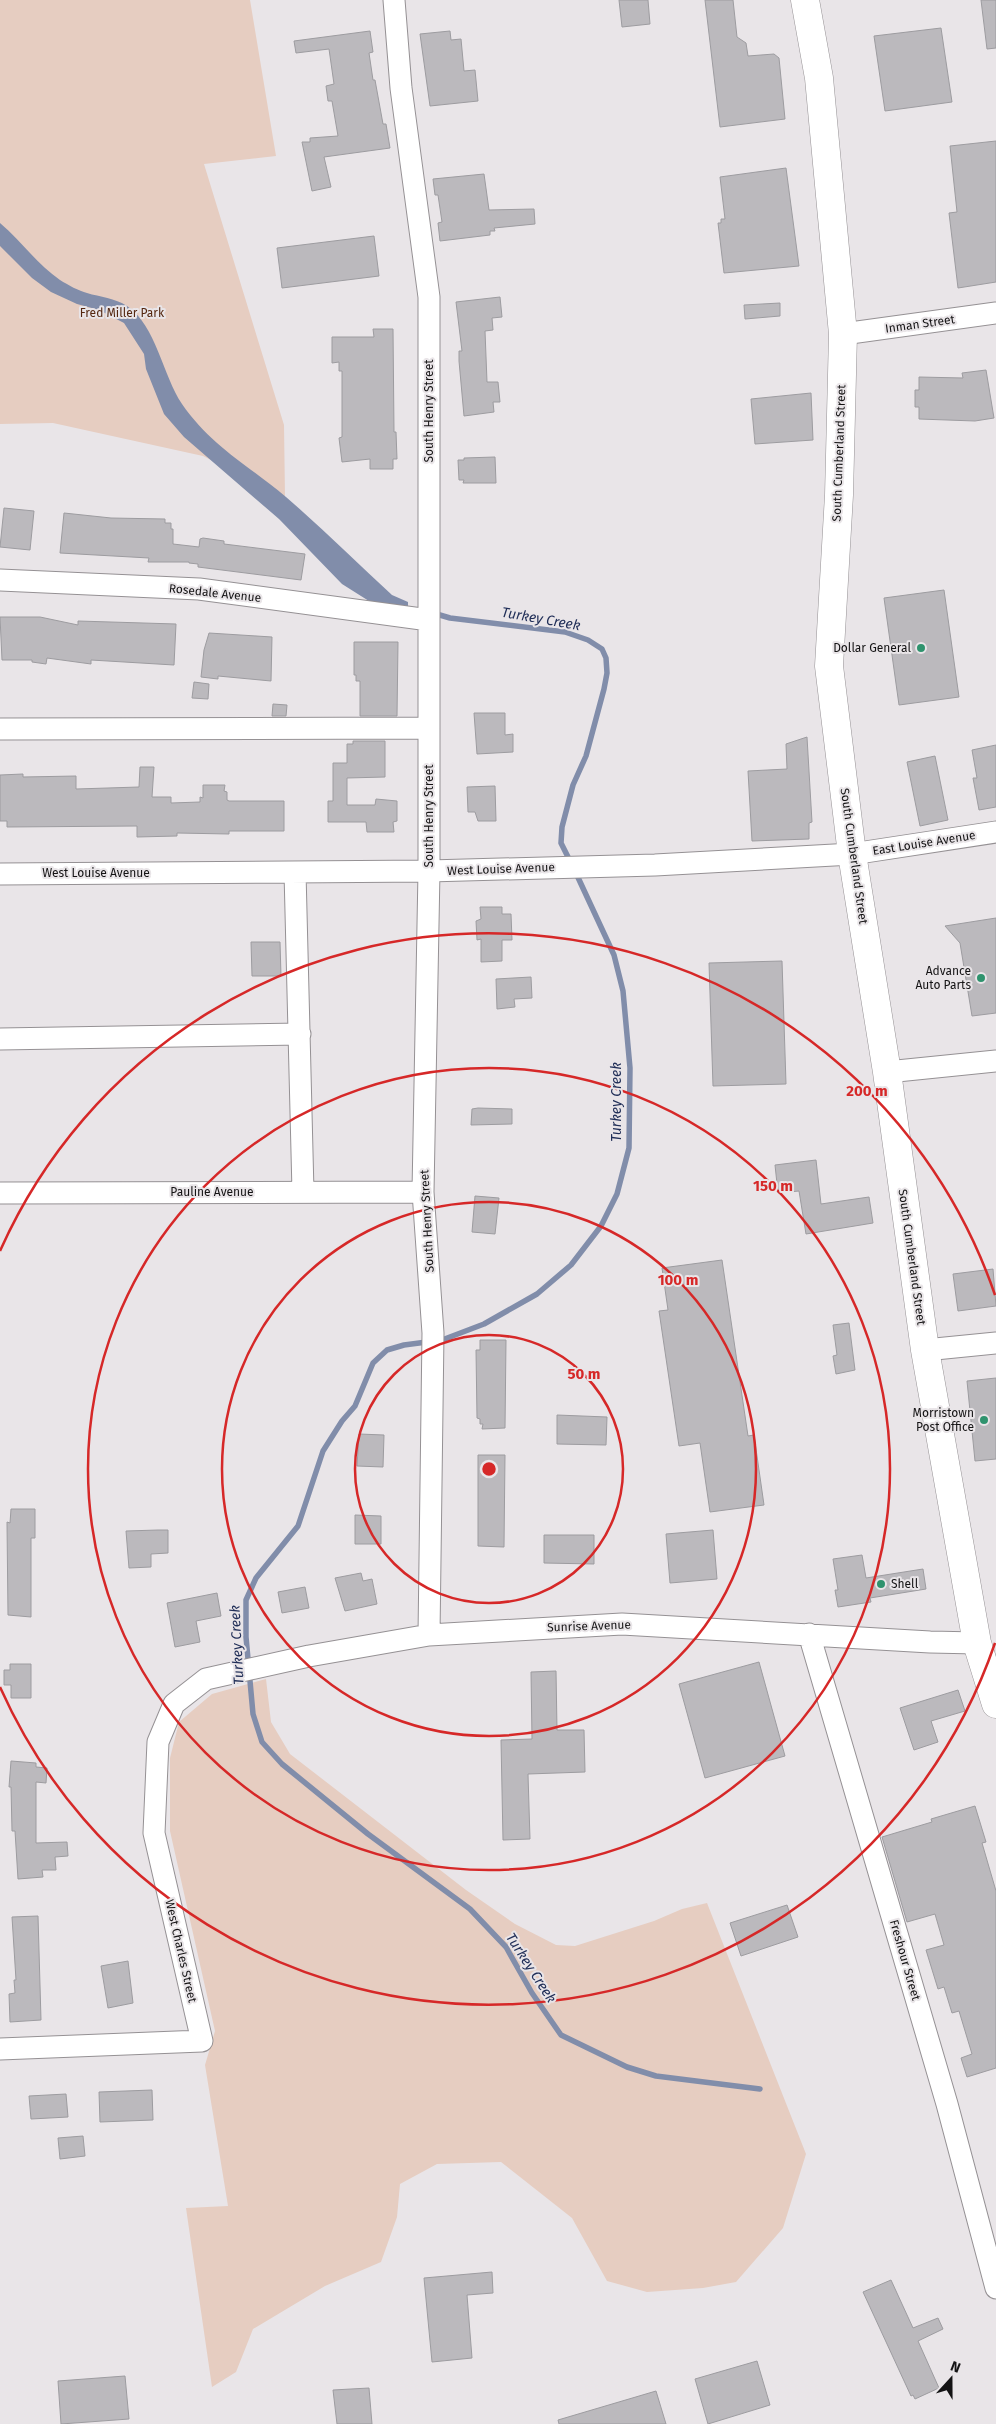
<svg xmlns="http://www.w3.org/2000/svg" width="996" height="2424" font-family="'Fira Sans',sans-serif">
<rect width="100%" height="100%" fill="#e9e5e8"/>
<!-- green -->
<path fill="#e6cdc1" d="M0,0H250L276,156L204,164L284,425L285,497L203,456L53,423L0,424Z
M266,1679L271,1722L290,1754L466,1890L515,1924L556,1945L575,1946L654,1921L682,1909L707,1903L806,2154L783,2228L736,2282L703,2288L647,2292L607,2281L572,2218L501,2162L437,2164L400,2184L397,2217L381,2262L325,2286L253,2329L236,2372L212,2387L186,2208L228,2206L205,2065L215,2031L170,1831V1758L179,1722L212,1694Z"/>
<!-- water -->
<path fill="#818daa" d="M0,223C21,241 37,264 60,280C68,285 79,291 87,293C100,297 115,298 127,306C156,325 163,376 182,404C211,446 248,465 286,497C322,528 356,562 392,595L408,602V612L380,608L342,584L279,519L184,437L164,414L146,369L144,354L124,323L99,310L77,304L51,292L32,278L0,246Z"/>
<g fill="none" stroke-linecap="round" stroke-linejoin="round">
<!-- stream -->
<path stroke="#818daa" stroke-width="5.5" d="M433,613L450,618L565,632L588,640L602,649L606,658L607,673L604,689L586,756L573,785L562,827L561,843L571,863
M575,871L614,955L623,991L630,1068L629,1148L617,1194L601,1226L571,1265L537,1294L484,1324L442,1340L404,1345L387,1350L373,1363L355,1406L342,1421L323,1451L298,1526L256,1578L246,1600V1637L253,1714L262,1742L282,1764L368,1834L470,1909L506,1947L532,1993L561,2035L627,2067L656,2076L760,2089"/>
</g>
<!-- building -->
<path fill="#bbb9bd" stroke="#9d9ca0" d="M619,0H648L650,24L622,27Z
M705,0H733L737,37L746,43L748,56L774,54L779,58L785,119L720,127Z
M981,0H996V48L987,49Z
M941,28L952,102L885,111L874,36Z
M370,31L373,52L369,53L373,80H375L383,124H386L390,148L324,157L331,187L312,191L302,142H310V138L338,136L332,101H328L326,86L334,84L329,49L296,53L294,41Z
M450,31L451,40L461,39L464,71L475,70L478,101L430,106L420,34Z
M996,141V282L958,288L949,213L957,212L950,146Z
M786,168L799,266L724,273L718,223H721V219H725L720,177Z
M484,174L489,210L534,209L535,224L494,228L495,231H490V235L440,241L438,223L442,222L438,195H435L433,179Z
M374,236L379,276L282,288L277,248Z
M500,297L502,317L492,318L493,330L485,331L487,382H498L500,402H493L494,412L464,416L459,361V351H462L456,302Z
M780,303V316L745,319L744,305Z
M373,329H393L394,432H396L397,459H393V469H370V459L342,462L339,438L342,437V371H339V362L332,363V337H374Z
M986,370L994,418L975,421L919,419V407H915V390H919V377L963,378L962,373Z
M811,393L813,440L755,444L751,399Z
M495,457L496,483H463L464,480H459L458,460H464V458Z
M4,508L34,511L30,550L0,547Z
M64,513L111,518L165,519V523H171V529H173V544L199,547L200,539L203,538L224,541V544L305,554L301,580L198,567V564L189,563V562H148L149,558L60,553Z
M944,590L959,697L899,705L884,598Z
M0,617H40L78,625V621L176,624L174,665L91,660V664L47,658L46,664L32,662V660H2Z
M209,633L272,637L271,681L218,676V679L201,677L204,650Z
M354,642H398L397,716H360V681H356V675H354Z
M194,682L209,684L208,699L192,698Z
M273,704L287,705L286,716H272Z
M474,713H505V735L513,734V752L477,754Z
M807,737L812,822L809,823V839L752,841L748,771L787,769L786,744Z
M353,741H385V777L347,778V805H375L376,799L397,801V821L393,822L394,832H367L366,822H328V801H333V763H347V744H353Z
M996,745V807L979,810L973,778H977L972,750Z
M935,756L948,820L920,826L907,762Z
M140,767H154L152,797H171V803L200,802V797L203,798V785H225L224,791L227,792V800L229,801H284V831H229V834L177,833V836L137,837V826L7,827V821H0V775L23,774V777L76,776V789L139,787Z
M495,786L496,821H478L475,812H468L467,787Z
M480,907H502V914H511L512,940H502V961L481,962V939L477,940L476,921L481,919Z
M996,918V1013L972,1016L960,943L945,926Z
M251,942H280L281,976H252Z
M782,961L786,1084L713,1086L709,963Z
M531,977L532,998L514,999L515,1007L497,1009L496,979Z
M478,1108L512,1109V1124L471,1125L472,1109Z
M816,1160L821,1204L869,1197L873,1223L806,1234L799,1191L778,1193L775,1165Z
M475,1196L499,1198L495,1234L472,1232Z
M722,1260L748,1436L754,1435L764,1505L710,1512L700,1443L679,1446L659,1311L668,1310L662,1268Z
M993,1269L996,1306L958,1311L953,1274Z
M849,1323L855,1370L836,1374L833,1356L837,1355L833,1325Z
M480,1340H506L505,1428L482,1429L483,1424H480V1419L477,1418L476,1350H480Z
M996,1378V1459L975,1461L967,1381Z
M557,1415L607,1417L606,1445L557,1444Z
M359,1434L384,1435L383,1467L357,1466Z
M478,1455H505L504,1547L478,1546Z
M11,1509H35V1538H31V1617L8,1615L7,1522L10,1523Z
M355,1515L381,1516V1544H355Z
M158,1530H168V1553L151,1554V1567L129,1568L126,1531Z
M713,1530L717,1579L670,1583L666,1534Z
M544,1535H594V1564L544,1563Z
M862,1555L866,1578L923,1569L926,1589L870,1598L871,1602L838,1607L835,1590H838L833,1559Z
M361,1573L363,1581L372,1579L377,1604L345,1611L335,1578Z
M305,1587L309,1608L282,1613L278,1592Z
M217,1593L221,1616L196,1621L200,1642L175,1647L167,1603Z
M759,1662L785,1756L705,1778L679,1684Z
M10,1664H31V1698H11V1685H4V1670H10Z
M556,1671L557,1730H584L585,1772L528,1774L530,1839L503,1840L501,1740L532,1739L531,1672Z
M958,1690L965,1711L931,1721L938,1742L914,1750L900,1708Z
M11,1761L36,1763V1767L47,1768L46,1783L36,1782V1843L67,1842L68,1856L55,1857L56,1870H42L43,1877L18,1879L15,1831H12L11,1787H9Z
M975,1806L986,1842L982,1843L996,1891V2068L967,2077L961,2058L972,2054L959,2011L952,2013L944,1987L938,1989L926,1950L944,1945L935,1914L907,1922L882,1837L932,1822L931,1819Z
M787,1905L798,1937L741,1956L730,1923Z
M38,1916L41,2020L10,2022L9,1994L15,1993L14,1980H16L12,1917Z
M128,1961L133,2003L108,2008L101,1966Z
M152,2090L153,2120L100,2122L99,2092Z
M66,2094L68,2117L31,2119L29,2096Z
M83,2136L85,2156L60,2159L58,2138Z
M492,2272L493,2293L467,2295L472,2358L432,2362L424,2278Z
M891,2280L913,2328L938,2318L943,2329L918,2341L939,2388L915,2399L913,2395L911,2396L863,2292Z
M757,2361L770,2405L708,2424L695,2379Z
M125,2376L129,2419L61,2424L58,2381Z
M369,2388L372,2424H337L333,2390Z
M656,2391L666,2424H559L558,2420Z"/>
<g fill="none" stroke-linecap="round" stroke-linejoin="round">
<!-- minor casing -->
<g stroke="#959194" stroke-width="23">
<path id="minor" d="M394,0L401,88L429,297V871L423,1192L433,1333L429,1635
M843,334L996,313
M0,580L199,589L429,620
M0,729L429,728
M295,872L303,1192
M0,874L429,871L655,865L852,854L996,832
M0,1039L300,1034
M887,1072L996,1061
M0,1193L423,1192
M925,1350L996,1343
M809,1634L947,2104L996,2288
M0,2049L202,2041L154,1833L158,1742L174,1704L206,1679L309,1656L429,1635L622,1624L930,1642L977,1643"/>
</g>
<!-- major casing -->
<g stroke="#959194" stroke-width="29">
<path id="major" d="M805,0L819,78L843,334L839,495L829,666L852,854L887,1072L925,1350L977,1643L996,1704"/>
</g>
<!-- minor -->
<use href="#minor" stroke="#fff" stroke-width="21"/>
<!-- major -->
<use href="#major" stroke="#fff" stroke-width="28"/>
</g>
<!-- distance rings -->
<g fill="none" stroke="#d62828" stroke-width="2.5">
<circle cx="489" cy="1469" r="134"/>
<circle cx="489" cy="1469" r="267"/>
<circle cx="489" cy="1469" r="401"/>
<path d="M995 1643A535 535 0 0 1 0 1687M0 1251A535 535 0 0 1 995 1295"/>
</g>
<!-- markers -->
<g fill="#2f936e" stroke="#e9e5e8" stroke-width="2">
<circle cx="921" cy="648" r="5"/>
<circle cx="981" cy="978" r="5"/>
<circle cx="984" cy="1420" r="5"/>
<circle cx="881" cy="1584" r="5"/>
</g>
<g text-anchor="middle" dominant-baseline="central" stroke-width="4" stroke-linejoin="round" paint-order="stroke">
<!-- park labels -->
<g font-size="12" fill="#542710" stroke="#e9e5e8">
<text x="122" y="313">Fred Miller Park</text>
</g>
<!-- street labels -->
<g font-size="12" fill="#141314" stroke="#e9e5e8">
<text transform="translate(920 324) rotate(-8)">Inman Street</text>
<text transform="translate(429 411) rotate(-90)">South Henry Street</text>
<text transform="translate(839 453) rotate(-88)">South Cumberland Street</text>
<text transform="translate(215 593) rotate(6)">Rosedale Avenue</text>
<text transform="translate(429 816) rotate(-90)">South Henry Street</text>
<text transform="translate(924 843) rotate(-9)">East Louise Avenue</text>
<text transform="translate(854 856) rotate(82)">South Cumberland Street</text>
<text transform="translate(501 869) rotate(-2)">West Louise Avenue</text>
<text x="96" y="873">West Louise Avenue</text>
<text x="212" y="1192">Pauline Avenue</text>
<text transform="translate(427 1221) rotate(-93)">South Henry Street</text>
<text transform="translate(912 1257) rotate(82)">South Cumberland Street</text>
<text transform="translate(589 1626) rotate(-2)">Sunrise Avenue</text>
<text transform="translate(181 1951) rotate(77)">West Charles Street</text>
<text transform="translate(905 1960) rotate(74)">Freshour Street</text>
</g>
<!-- poi labels -->
<g font-size="12" fill="#141314" stroke="#e9e5e8" text-anchor="end">
<text x="911" y="648">Dollar General</text>
<text x="971" y="971">Advance<tspan x="971" dy="14">Auto Parts</tspan></text>
<text x="974" y="1413">Morristown<tspan x="974" dy="14">Post Office</tspan></text>
<text x="891" y="1584" text-anchor="start">Shell</text>
</g>
<!-- water labels -->
<g font-size="14" font-style="italic" fill="#212f58" stroke="#e9e5e8">
<text transform="translate(541 619) rotate(10)">Turkey Creek</text>
<text transform="translate(616 1102) rotate(-90)">Turkey Creek</text>
<text transform="translate(237 1645) rotate(-93)">Turkey Creek</text>
<text transform="translate(531 1968) rotate(57)">Turkey Creek</text>
</g>
</g>
<circle cx="489" cy="1469" r="8" fill="#d62828" stroke="#e9e5e8" stroke-width="2.5"/>
<g font-size="15" text-anchor="middle" font-weight="bold" fill="#d62828" stroke="#e9e5e8" stroke-width="4" stroke-linejoin="round" paint-order="stroke">
<text x="867" y="1096">200 m</text>
<text x="773" y="1191">150 m</text>
<text x="678" y="1285">100 m</text>
<text x="584" y="1379">50 m</text>
</g>
<!-- north arrow -->
<g transform="translate(951 2379) rotate(21)" stroke="#e9e5e8" stroke-width="4" paint-order="stroke">
<path d="M0-4L9 19L0 12L-9 19Z" fill="#141314"/>
<text y="-8" font-size="14" font-weight="bold" text-anchor="middle" fill="#141314">N</text>
</g>
</svg>
